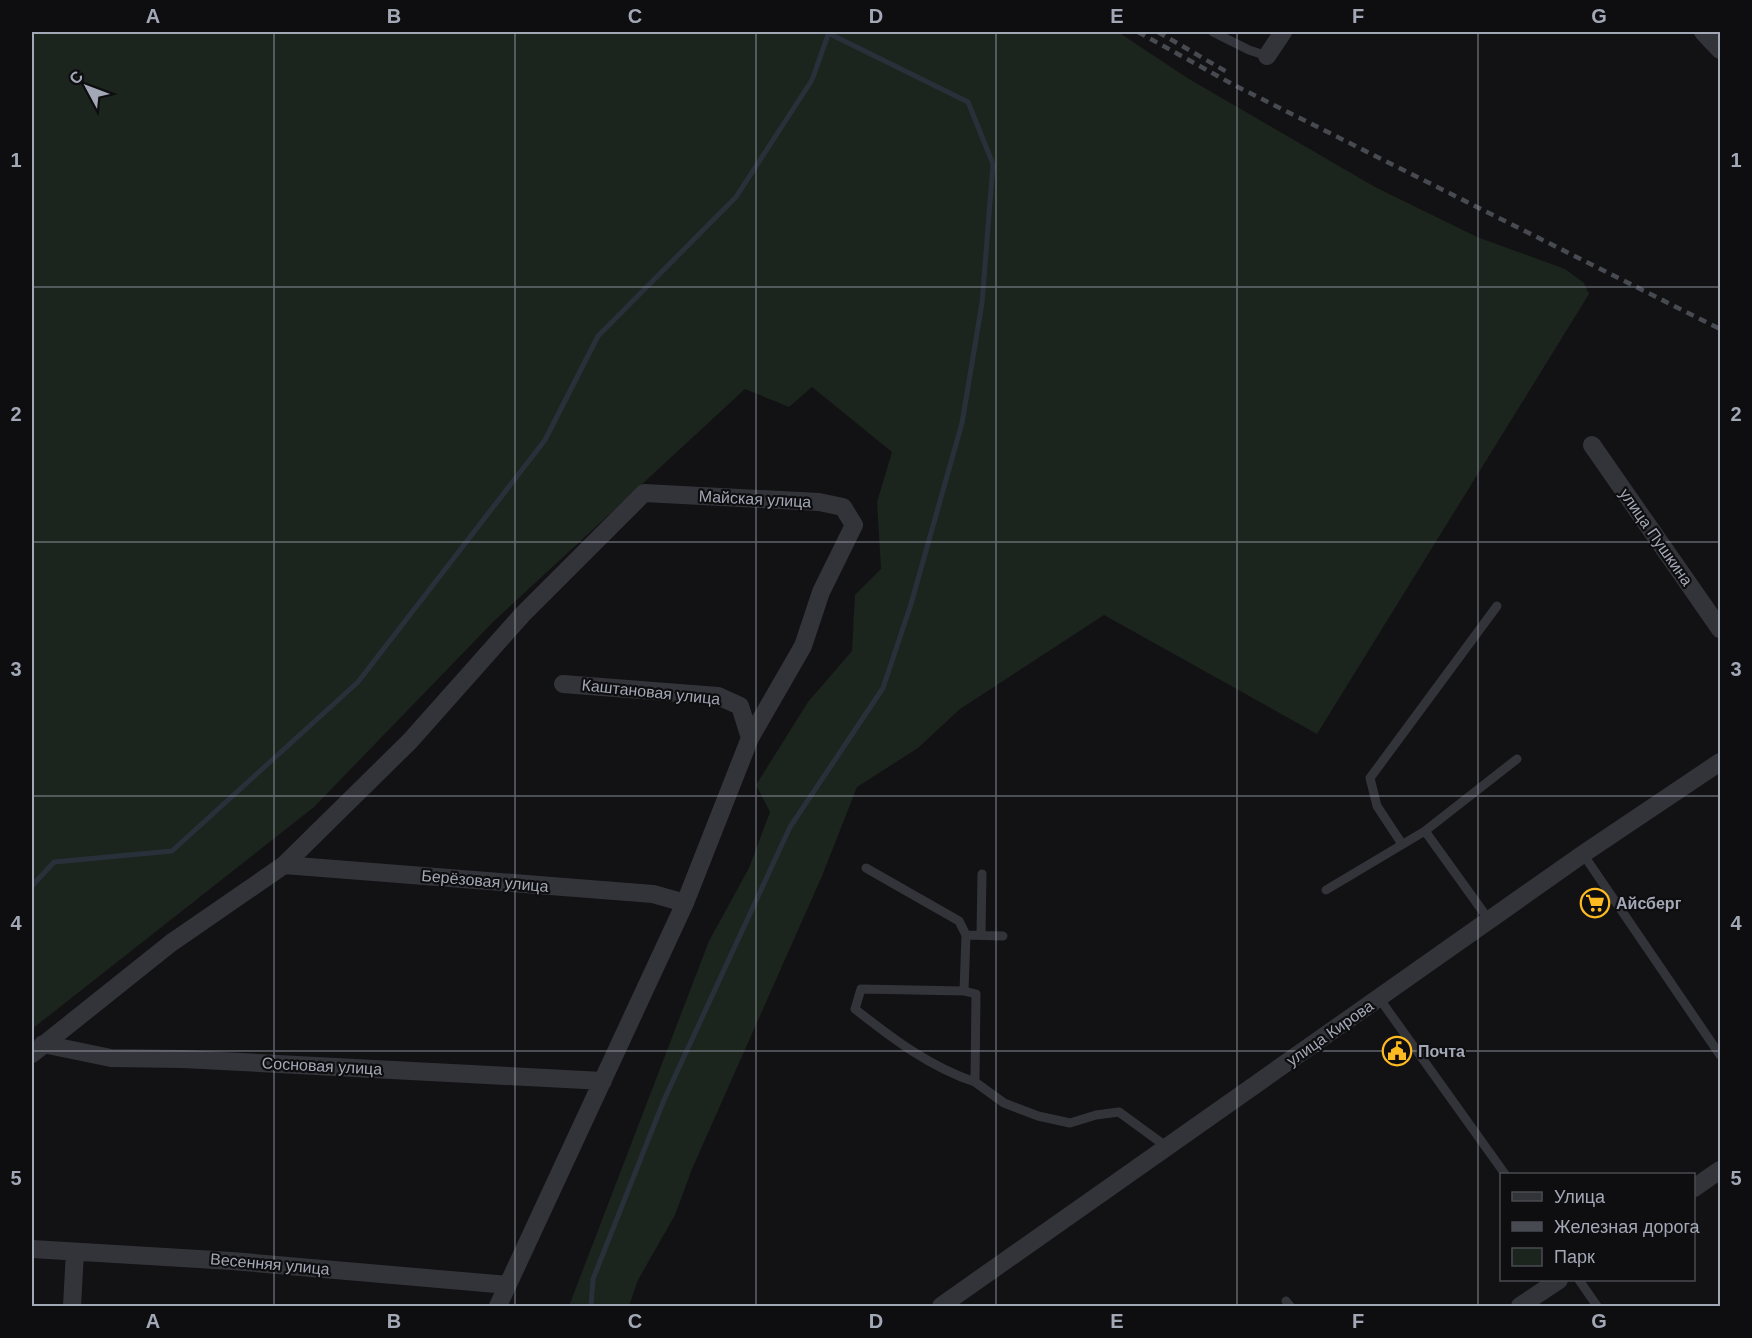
<svg xmlns="http://www.w3.org/2000/svg" width="1752" height="1338" font-family="Helvetica,sans-serif">
<rect width="100%" height="100%" fill="#121214"/>
<!-- green -->
<path fill="#1c241e" d="M32,32H1118L1189,79L1375,187L1477,237L1565,269L1584,283L1589,294L1317,734L1104,615L960,709L918,748L857,787L822,876L692,1169L675,1215L638,1280L629,1306H569L709,941L749,868L770,812L756,785L808,702L852,651L855,595L881,569L877,502L892,452L812,387L789,407L745,389L495,620L314,807L32,1029Z"/>
<g fill="none" stroke-linecap="round" stroke-linejoin="round">
<!-- stream -->
<path stroke="#283139" stroke-width="5" d="M32,886L54,862L172,851L358,682L545,440L598,336L736,197L812,80L829,32
M591,1306L593,1279L664,1100L790,827L883,688L911,604L962,423L982,303L993,164L968,102L828,33"/>
<!-- service -->
<path stroke="#33343a" stroke-width="9" d="M1213,32L1249,50L1267,56
M1402,844L1377,806L1370,778L1497,606
M1583,854L1720,1055
M866,868L959,921L966,935
M1326,890L1425,831
M1489,920L1425,831L1517,759
M981,935L982,874
M1003,936L966,935L964,991L976,994L975,1082L1004,1103L1038,1116L1070,1123L1096,1115L1119,1112L1167,1147
M964,991L861,989L855,1009C893,1039 930,1067 975,1082
M1379,998L1505,1174
M1579,1280L1597,1306
M1286,1301L1290,1306"/>
<!-- minor -->
<path stroke="#33343a" stroke-width="18" d="M1703,32L1720,50
M1267,56L1283,32
M1592,445L1720,629
M563,684L718,696L740,706L750,738
M284,865L653,894L685,903
M43,1044L111,1058L183,1059L603,1081
M32,1054L171,943L284,865L410,741L522,615L644,493L819,502L843,507L854,525L821,592L803,646L750,738L685,903L498,1306
M1694,1188L1720,1170
M32,1249L232,1261L508,1285
M72,1306L75,1252
M941,1306L1583,854L1720,762
M1520,1306L1559,1280"/>
<!-- rail -->
<path stroke="#484a51" stroke-width="4.5" stroke-dasharray="8 6" stroke-linecap="butt" d="M1138,32L1234,85L1720,329
M1158,32L1227,72"/>
</g>
<!-- grid -->
<path fill="none" stroke="#a3a8b6" stroke-width="1.5" stroke-opacity="0.55" d="M274,32V1306M515,32V1306M756,32V1306M996,32V1306M1237,32V1306M1478,32V1306M32,287H1720M32,542H1720M32,796H1720M32,1051H1720"/>
<!-- icons -->
<defs>
<g id="supermarket-ring" transform="scale(1.5)"><circle r="9.5" fill="#0e0d0f" stroke="#feba21" stroke-width="1.5"/><path d="M-6-5.5h2.5l.6 2H6L4.5 2H-2.5L-4.4-4H-6ZM-1.5 3.2a1.3 1.3 0 1 0 .1 0ZM3 3.2a1.3 1.3 0 1 0 .1 0Z" fill="#feba21"/></g>
<g id="civic-ring" transform="scale(1.5)"><circle r="9.5" fill="#0e0d0f" stroke="#feba21" stroke-width="1.5"/><path d="M-.6-6.5H3V-4.5H.6V-3L4-1V1h2V6H-6V1h2V-1L-.6-3ZM-1.2 2.5V6h2.4V2.5Z" fill="#feba21"/></g>
</defs>
<g fill-rule="evenodd">
<use href="#supermarket-ring" x="1595" y="903"/>
<use href="#civic-ring" x="1397" y="1051"/>
</g>
<g text-anchor="middle" dominant-baseline="central" stroke-width="4.5" stroke-linejoin="round" paint-order="stroke">
<!-- street labels -->
<g font-size="16" fill="#a3a8b6" stroke="#0e0d0f">
<text transform="translate(755 499) rotate(3)">Майская улица</text>
<text transform="translate(1656 537) rotate(55)">улица Пушкина</text>
<text transform="translate(651 692) rotate(6)">Каштановая улица</text>
<text transform="translate(485 881) rotate(5)">Берёзовая улица</text>
<text transform="translate(1330 1033) rotate(-35)">улица Кирова</text>
<text transform="translate(322 1066) rotate(3)">Сосновая улица</text>
<text transform="translate(270 1264) rotate(5)">Весенняя улица</text>
</g>
<!-- poi labels -->
<g font-size="16" font-weight="bold" fill="#a3a8b6" stroke="#0e0d0f" text-anchor="start">
<text x="1616" y="903">Айсберг</text>
<text x="1418" y="1051">Почта</text>
</g>
</g>
<!-- border -->
<rect width="1752" height="1338" fill="none" stroke="#0e0d0f" stroke-width="66"/>
<!-- legend -->
<rect x="1500" y="1173" width="195" height="108" fill="#0e0d0f" stroke="#4a4b52" stroke-width="1.5"/>
<rect x="1512" y="1192" width="30" height="9" fill="#33343a" stroke="#4a4b52" stroke-width="1.5"/>
<text x="1554" y="1203" font-size="18" fill="#a3a8b6">Улица</text>
<rect x="1512" y="1222" width="30" height="9" fill="#484a51" stroke="#4a4b52" stroke-width="1.5"/>
<text x="1554" y="1233" font-size="18" fill="#a3a8b6">Железная дорога</text>
<rect x="1512" y="1248" width="30" height="18" fill="#1c241e" stroke="#4a4b52" stroke-width="1.5"/>
<text x="1554" y="1263" font-size="18" fill="#a3a8b6">Парк</text>
<!-- north arrow -->
<g transform="translate(87 87) rotate(311)" stroke="#0e0d0f" stroke-width="4.5" paint-order="stroke">
<path d="M0-4.5L10 22L0 15L-10 22Z" fill="#a3a8b6"/>
<text y="-9" font-size="16" font-weight="bold" text-anchor="middle" fill="#a3a8b6">С</text>
</g>
<rect x="33" y="33" width="1686" height="1272" fill="none" stroke="#a3a8b6" stroke-width="2"/>
<g font-size="20" text-anchor="middle" font-weight="bold" fill="#a3a8b6">
<text x="153" y="23">A</text>
<text x="394" y="23">B</text>
<text x="635" y="23">C</text>
<text x="876" y="23">D</text>
<text x="1117" y="23">E</text>
<text x="1358" y="23">F</text>
<text x="1599" y="23">G</text>
<text x="16" y="167">1</text>
<text x="1736" y="167">1</text>
<text x="16" y="421">2</text>
<text x="1736" y="421">2</text>
<text x="16" y="676">3</text>
<text x="1736" y="676">3</text>
<text x="16" y="930">4</text>
<text x="1736" y="930">4</text>
<text x="16" y="1185">5</text>
<text x="1736" y="1185">5</text>
<text x="153" y="1328">A</text>
<text x="394" y="1328">B</text>
<text x="635" y="1328">C</text>
<text x="876" y="1328">D</text>
<text x="1117" y="1328">E</text>
<text x="1358" y="1328">F</text>
<text x="1599" y="1328">G</text>
</g>
</svg>
